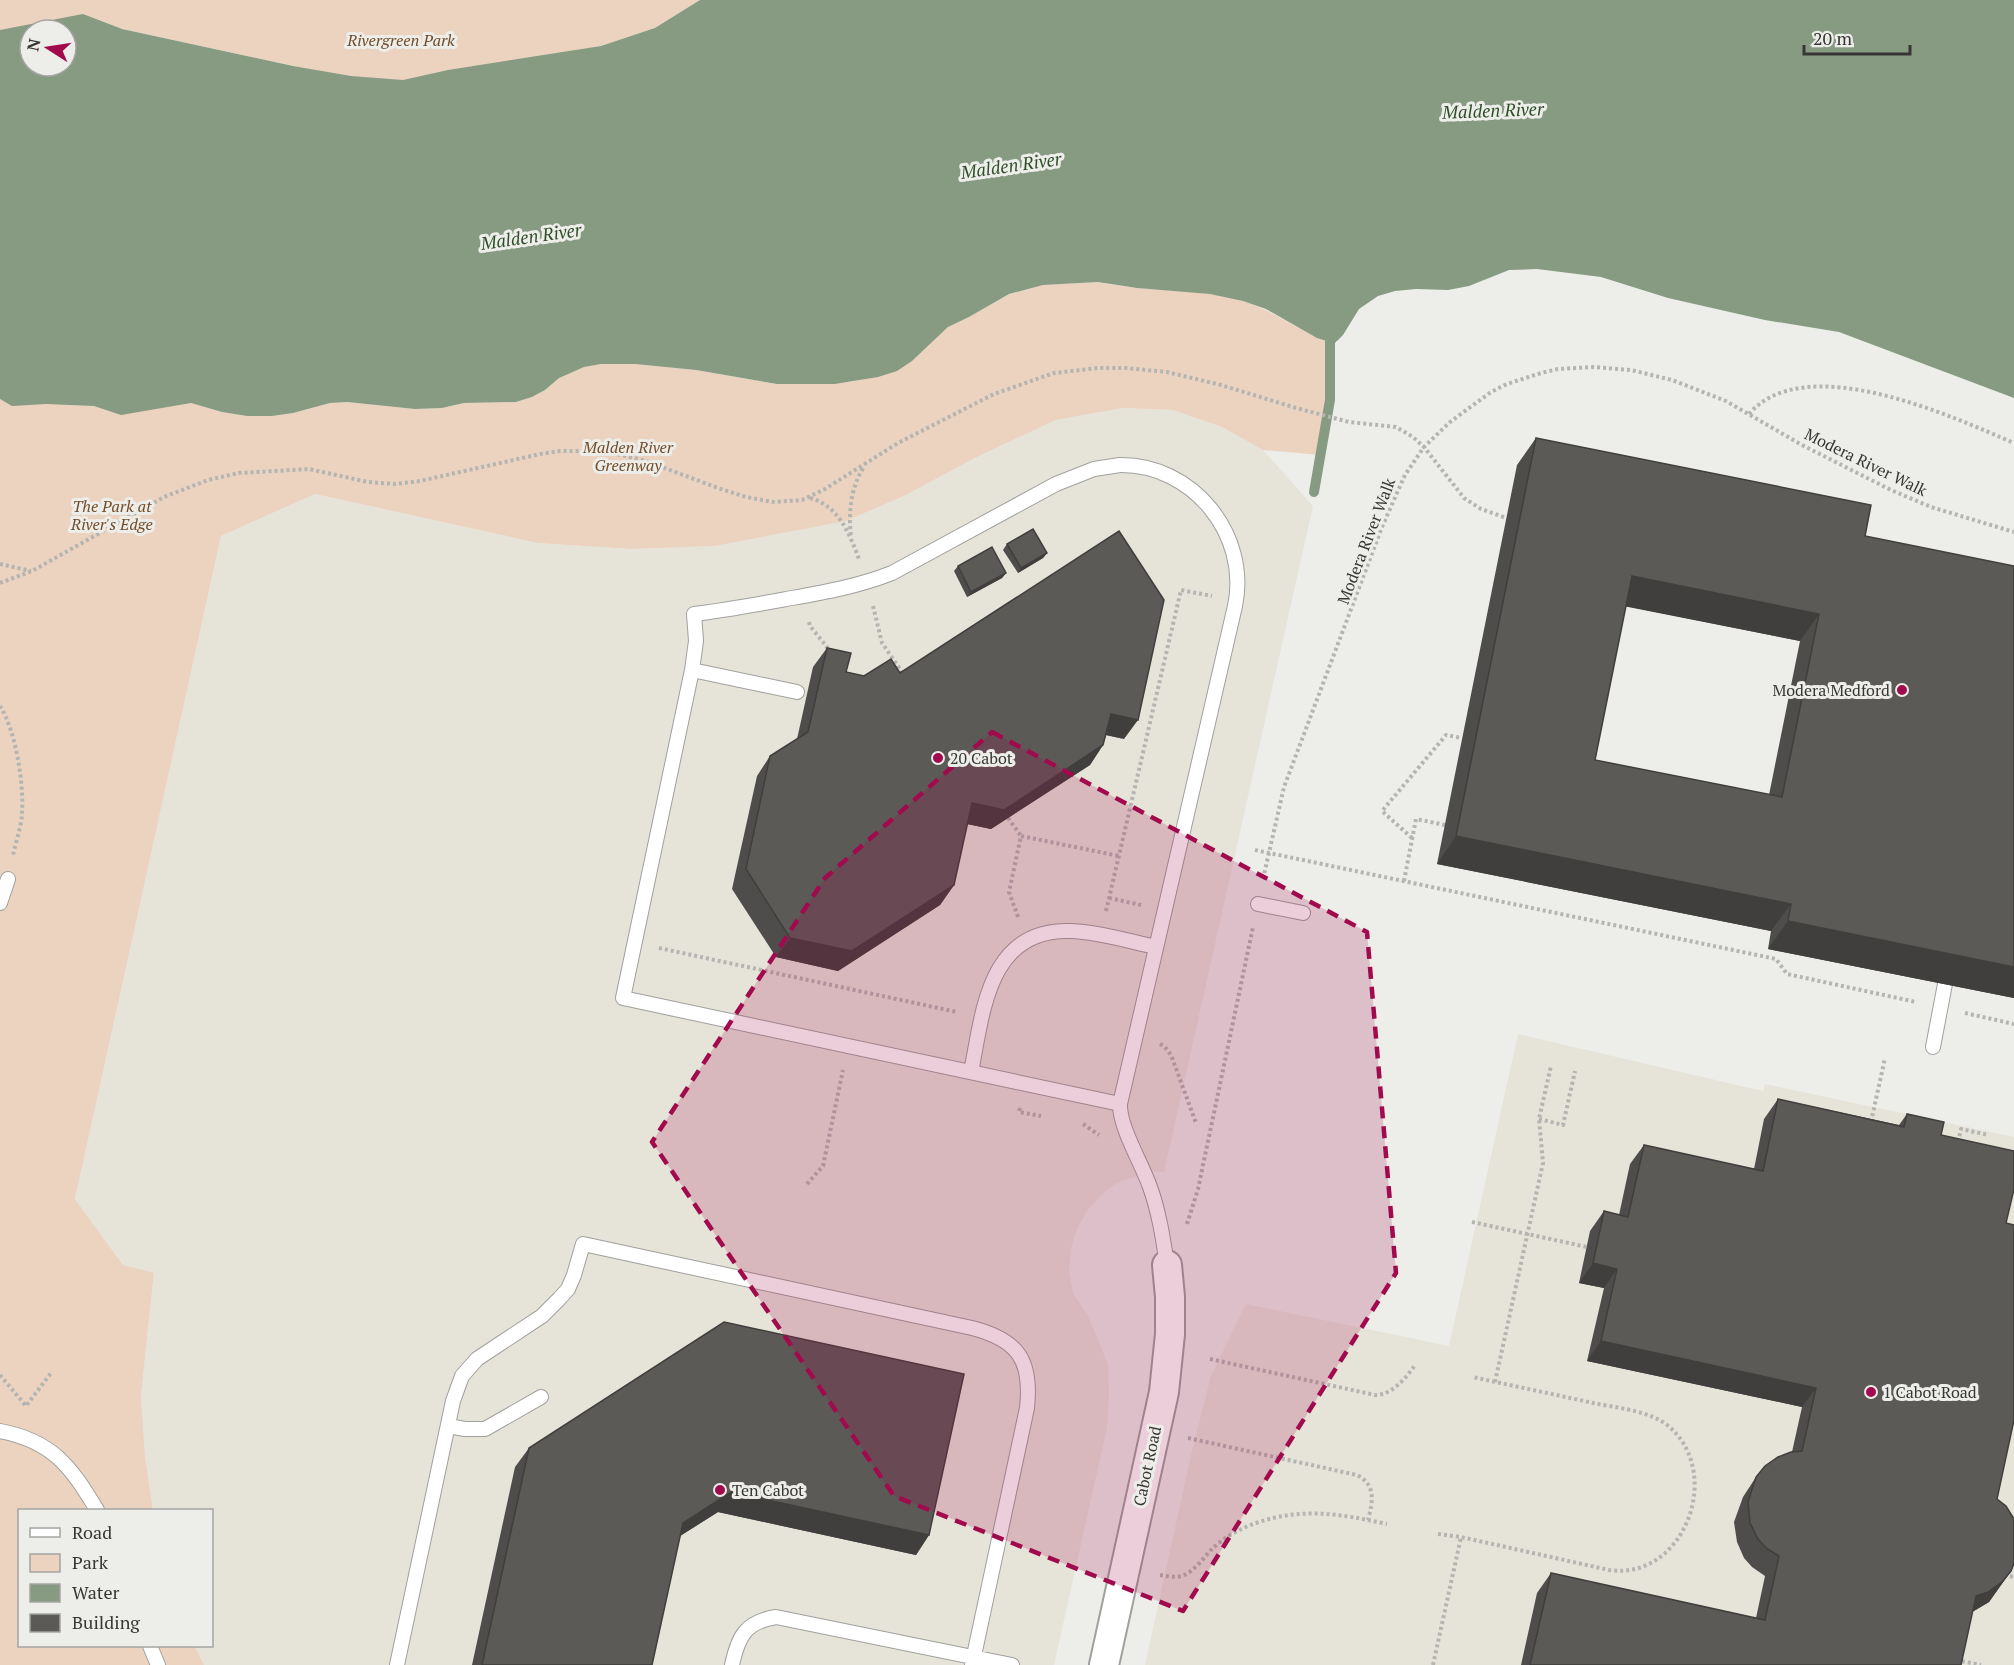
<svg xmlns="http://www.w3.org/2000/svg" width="2014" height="1665" font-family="'PT Serif',serif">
<rect width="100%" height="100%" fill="#ededea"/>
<!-- built -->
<path fill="#e6e4d9" d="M1123,408L1173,410L1222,427L1263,450L1313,506L1164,1172H1151L1130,1178L1115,1184L1104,1192L1087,1211L1077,1229L1071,1249L1069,1271L1073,1293L1088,1316L1108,1364L1109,1393L1107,1428L1054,1665H204L195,1646H212V1510H153L145,1456L141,1395L154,1274L123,1265L75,1199L221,536L315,494L538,543L631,549L715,546L846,521L904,496L977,457L1056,420Z
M1518,1034L1763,1091L1765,1084L2014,1137V1665H1145L1191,1455L1211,1376L1246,1304L1449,1346Z"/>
<!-- green -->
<path fill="#ebd3c0" d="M0,0H700L656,29L601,46L404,81L351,77L293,66L122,29L83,35L66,30H30L0,46Z
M1098,282C1112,284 1126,287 1139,288C1174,291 1212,291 1246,302C1276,312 1301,332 1330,342V400L1321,455L1263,450L1222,427L1173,410L1123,408L1056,420L977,457L904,496L846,521L715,546L631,549L538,543L315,494L221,536L75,1199L123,1265L154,1273L141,1395L145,1456L153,1510H20V1646H195L204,1665H0V388L191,403L222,412L247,416H272L293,413L330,403L347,402L415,409L442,408L464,403L516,402L532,397L545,390L558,378L584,367L601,364H635L696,370L777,384H835L856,381L912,361L948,327L969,317L1009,294L1043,285Z"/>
<!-- water -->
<path fill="#869b82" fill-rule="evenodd" d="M700,0H2014V398L1839,332L1765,320L1668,298L1601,277L1537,269L1509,270L1469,286L1448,290L1416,289L1395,291L1378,296L1359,309L1343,335L1337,341L1330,342L1317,338L1266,309L1243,301L1210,294L1137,288L1098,282L1043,285L1009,294L969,317L948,327L912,361L897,371L878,377L835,384H777L696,370L635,364H601L584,367L559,378L545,390L532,397L516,402L464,403L442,408L415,409L347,402L330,403L293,413L272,416H247L222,412L191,403L121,415L94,406L46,404L12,406L0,399V30L83,14L122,29L293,66L351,76L403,80L448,70L601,46L655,28ZM30,30H66V66H30Z"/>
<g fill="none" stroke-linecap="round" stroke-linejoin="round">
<!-- stream -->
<path stroke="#869b82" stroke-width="10" d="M1314,492L1330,400V342L1336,331"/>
<!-- service casing -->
<g stroke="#a0a09d" stroke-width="16">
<path id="service" d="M1120,465C1192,464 1250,534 1235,606L1120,1104L623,998L692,670L696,641L694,614C727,610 759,604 792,598C826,592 859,586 892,573L1056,484L1094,469Z
M692,670L797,692
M0,903L8,879
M1258,904L1303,913
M1933,1047L1945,984
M971,1072C983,1012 988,928 1071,931C1099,932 1128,941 1156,947
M1120,1104C1119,1126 1142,1164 1150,1187C1159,1212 1163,1238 1167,1265
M448,1426L465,1429H485L541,1397
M0,1431C53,1441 71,1467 97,1510
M150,1646L158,1665
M397,1665L453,1401L462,1376L477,1359L542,1316L559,1299L568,1289L574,1275L583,1244L972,1328C1019,1340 1032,1361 1027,1408L972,1665
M732,1665C738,1637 745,1622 776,1617L1012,1665"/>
</g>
<!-- minor casing -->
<g stroke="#a0a09d" stroke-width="32">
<path id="minor" d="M1104,1665L1164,1392L1170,1334V1297L1167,1265"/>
</g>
<!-- path -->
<path stroke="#b4b4b1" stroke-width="4" stroke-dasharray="3 3" stroke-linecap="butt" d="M1749,414C1805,349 1951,416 2014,443
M810,498C839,506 849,533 859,559
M851,535C848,513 851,486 864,467
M0,564L31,571
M0,583L32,571L164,497L208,480L239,473L309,469L368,482L395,484L420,481L540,454L561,451H594L622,455L646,461L718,488L746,497L773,502L802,500L825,489L898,443L994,394L1054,373L1098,368H1126L1167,372L1221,385L1296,408L1349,422L1396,427L1413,437L1424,447L1464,498L1481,509L1506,518
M873,606L882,643L902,672L900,673
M809,622L810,626L827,647L826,651
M0,706C16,731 24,784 22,814C21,827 16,842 13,855
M1008,818L1021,836
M1412,838L1382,811L1446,735L1462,738
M1255,850L1776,959L1787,974L1916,1002
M1263,879L1284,787L1382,527L1405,475L1424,447L1450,422L1491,392L1507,384L1541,373L1558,369L1594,367L1631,370L1672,380L1726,401L1800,444L1891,490L1931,507L2014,532
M1404,881L1416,819L1445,825
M1109,898L1141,905
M1106,911L1181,590L1212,596
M1018,917L1009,892L1021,836L1119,856
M659,948L957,1012
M1965,1013L2014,1024
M1160,1044L1165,1047L1171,1055L1196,1123
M1020,1108L1019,1112L1041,1116
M1539,1119L1563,1125L1575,1071
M1871,1122L1885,1058
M1083,1124L1099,1135
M1958,1142L1961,1129L1988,1135
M807,1184L823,1166L843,1070
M1472,1222L1587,1247
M1187,1224L1198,1189L1253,927
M1210,1359L1375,1395C1392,1395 1406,1378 1415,1365
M0,1375L26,1406L51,1373
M1495,1382L1543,1163L1539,1119L1551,1066
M1188,1438L1357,1475C1376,1485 1373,1501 1368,1520
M1438,1534L1461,1537L1609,1570C1685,1581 1725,1471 1667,1425C1647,1410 1617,1408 1593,1403C1553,1394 1513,1386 1473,1377
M1160,1575C1167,1576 1175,1578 1182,1576C1195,1571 1204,1557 1213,1548C1225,1537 1241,1528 1256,1523C1302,1507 1341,1514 1387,1524
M2004,1575L2014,1577
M1956,1660L1981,1665
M1433,1665L1461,1537"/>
<!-- service -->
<use href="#service" stroke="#fff" stroke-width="14"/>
<!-- minor -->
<use href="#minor" stroke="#fff" stroke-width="28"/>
</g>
<!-- wall -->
<path fill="#4f4d4b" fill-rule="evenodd" d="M1536,438L1865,536L2014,998L1768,949L1771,931L1437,864L1517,465ZM1626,606L1800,641L1769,795L1595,760Z
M1007,544L1047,553L1043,558L1018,573L1003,550Z
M958,566L1006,573L1002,578L967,597L954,571Z
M827,648L846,672L864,676L900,673L1124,739L1106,735L1103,745L1090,765L991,829L967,824L954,885L940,905L838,971L776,957L732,889L757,776L770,756L797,739L813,667Z
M1778,1099L1899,1125L1907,1114L1941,1135L2006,1223L1997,1499L2011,1571L1989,1602L1972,1612L1961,1665H1521L1537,1593L1551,1573L1756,1618L1765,1576L1752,1567L1744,1558L1737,1542L1734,1522L1743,1497L1756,1477L1792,1452L1802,1407L1587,1361L1604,1288L1579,1283L1590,1231L1604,1211L1619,1215L1630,1164L1644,1145L1754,1169L1764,1119Z
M529,1448L929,1535L916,1555L718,1512L680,1536L652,1665H472L515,1467Z"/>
<!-- shaded-wall -->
<path fill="#403f3d" d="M1047,553L1043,558L1018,573L1021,568Z
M1006,573L1002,578L967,597L971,592Z
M1632,576L1819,614L1800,641L1613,604Z
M1111,714L1138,720L1124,739L1097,733Z
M1103,745L1090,765L991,829L958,822L972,803Z
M1456,836L1791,904L1771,931L1437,864Z
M954,885L940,905L838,971L776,957L790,938Z
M1788,921L2014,967V998L1768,949Z
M1593,1263L1617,1269L1604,1288L1579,1283Z
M1601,1341L1816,1388L1802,1407L1587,1361Z
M731,1492L929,1535L916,1555L718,1512L669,1543L683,1523Z
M2011,1571L1989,1602L1974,1611L1962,1615L1976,1596Z"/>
<!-- building -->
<path fill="#5c5a57" stroke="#403f3d" stroke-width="1.5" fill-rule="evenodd" d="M1536,438L1871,505L1865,536L2014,566V967L1788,921L1791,904L1456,836ZM1632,576L1819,614L1782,797L1595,760Z
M1033,529L1047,553L1021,568L1007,544Z
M1119,531L1164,600L1138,720L1111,714L1103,745L1004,810L972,803L954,885L852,951L790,938L746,869L770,756L808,732L827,648L851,653L846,672L864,676L891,659L900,673Z
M992,547L1006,573L971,592L958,566Z
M1778,1099L1904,1127L1907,1114L1944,1122L1941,1135L2014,1151V1189L2006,1223L2014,1225V1420L1997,1499L2006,1506L2014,1519V1563L2011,1571L2002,1582L1988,1592L1976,1596L1961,1665H1530L1551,1573L1765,1620L1779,1556L1766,1548L1758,1539L1750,1523L1748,1502L1756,1477L1765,1466L1778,1457L1791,1452L1802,1451L1816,1388L1601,1341L1617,1269L1593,1263L1604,1211L1628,1217L1644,1145L1763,1171Z
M724,1322L964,1374L929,1535L731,1492L683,1523L652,1665H482L529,1448Z"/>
<!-- marked area -->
<path fill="#a10a4c" fill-opacity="0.2" stroke="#a10a4c" stroke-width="4.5" stroke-dasharray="12 8" stroke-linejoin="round" d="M992,732L1367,932L1396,1273L1183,1611L894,1496L652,1142L825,878Z"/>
<!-- markers -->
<g fill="#a10a4c" stroke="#ededea" stroke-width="2">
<circle cx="1902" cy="690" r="6"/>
<circle cx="938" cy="758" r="6"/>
<circle cx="1871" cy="1392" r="6"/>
<circle cx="720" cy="1490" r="6"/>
</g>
<g text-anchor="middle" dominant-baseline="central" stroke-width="6" stroke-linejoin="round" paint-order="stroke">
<!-- park labels -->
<g font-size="16" font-style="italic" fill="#744d29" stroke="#ededea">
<text x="401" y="40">Rivergreen Park</text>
<text x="628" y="447">Malden River<tspan x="628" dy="18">Greenway</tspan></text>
<text x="112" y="506">The Park at<tspan x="112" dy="18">River's Edge</tspan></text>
</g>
<!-- street labels -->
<g font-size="16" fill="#373635" stroke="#ededea">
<text transform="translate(1866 462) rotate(26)">Modera River Walk</text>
<text transform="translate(1366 541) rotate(-69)">Modera River Walk</text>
<text transform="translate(1147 1466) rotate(-78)">Cabot Road</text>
</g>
<!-- poi labels -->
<g font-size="16" fill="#373635" stroke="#ededea" text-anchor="start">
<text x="1890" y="690" text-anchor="end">Modera Medford</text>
<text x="950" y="758">20 Cabot</text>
<text x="1883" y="1392">1 Cabot Road</text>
<text x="732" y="1490">Ten Cabot</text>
</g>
<!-- water labels -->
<g font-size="18" font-style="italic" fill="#2f4f28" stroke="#ededea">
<text transform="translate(1493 110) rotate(-2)">Malden River</text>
<text transform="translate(1011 165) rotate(-8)">Malden River</text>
<text transform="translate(531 236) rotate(-8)">Malden River</text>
</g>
</g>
<!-- legend -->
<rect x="18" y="1509" width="195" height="138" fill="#ededea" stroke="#a4a4a2" stroke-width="1.5"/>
<rect x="30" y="1528" width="30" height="9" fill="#ffffff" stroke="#a4a4a2" stroke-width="1.5"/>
<text x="72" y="1539" font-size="18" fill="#373635">Road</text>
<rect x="30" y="1554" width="30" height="18" fill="#ebd3c0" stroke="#a4a4a2" stroke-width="1.5"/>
<text x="72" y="1569" font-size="18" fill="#373635">Park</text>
<rect x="30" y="1584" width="30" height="18" fill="#869b82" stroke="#a4a4a2" stroke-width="1.5"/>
<text x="72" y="1599" font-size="18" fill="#373635">Water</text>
<rect x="30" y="1614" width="30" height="18" fill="#5c5a57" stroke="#a4a4a2" stroke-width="1.5"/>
<text x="72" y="1629" font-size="18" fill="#373635">Building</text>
<!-- north arrow -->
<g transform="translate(48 48) rotate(282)"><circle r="28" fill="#ededea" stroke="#a4a4a2" stroke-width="1.5"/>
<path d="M0-4.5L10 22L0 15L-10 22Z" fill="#a10a4c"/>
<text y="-9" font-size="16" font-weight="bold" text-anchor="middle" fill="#373635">N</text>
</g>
<!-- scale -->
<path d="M1804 45v9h106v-9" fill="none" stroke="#373635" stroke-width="3"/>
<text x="1813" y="45" font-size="18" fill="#373635" stroke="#ededea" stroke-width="4.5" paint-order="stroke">20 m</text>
</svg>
